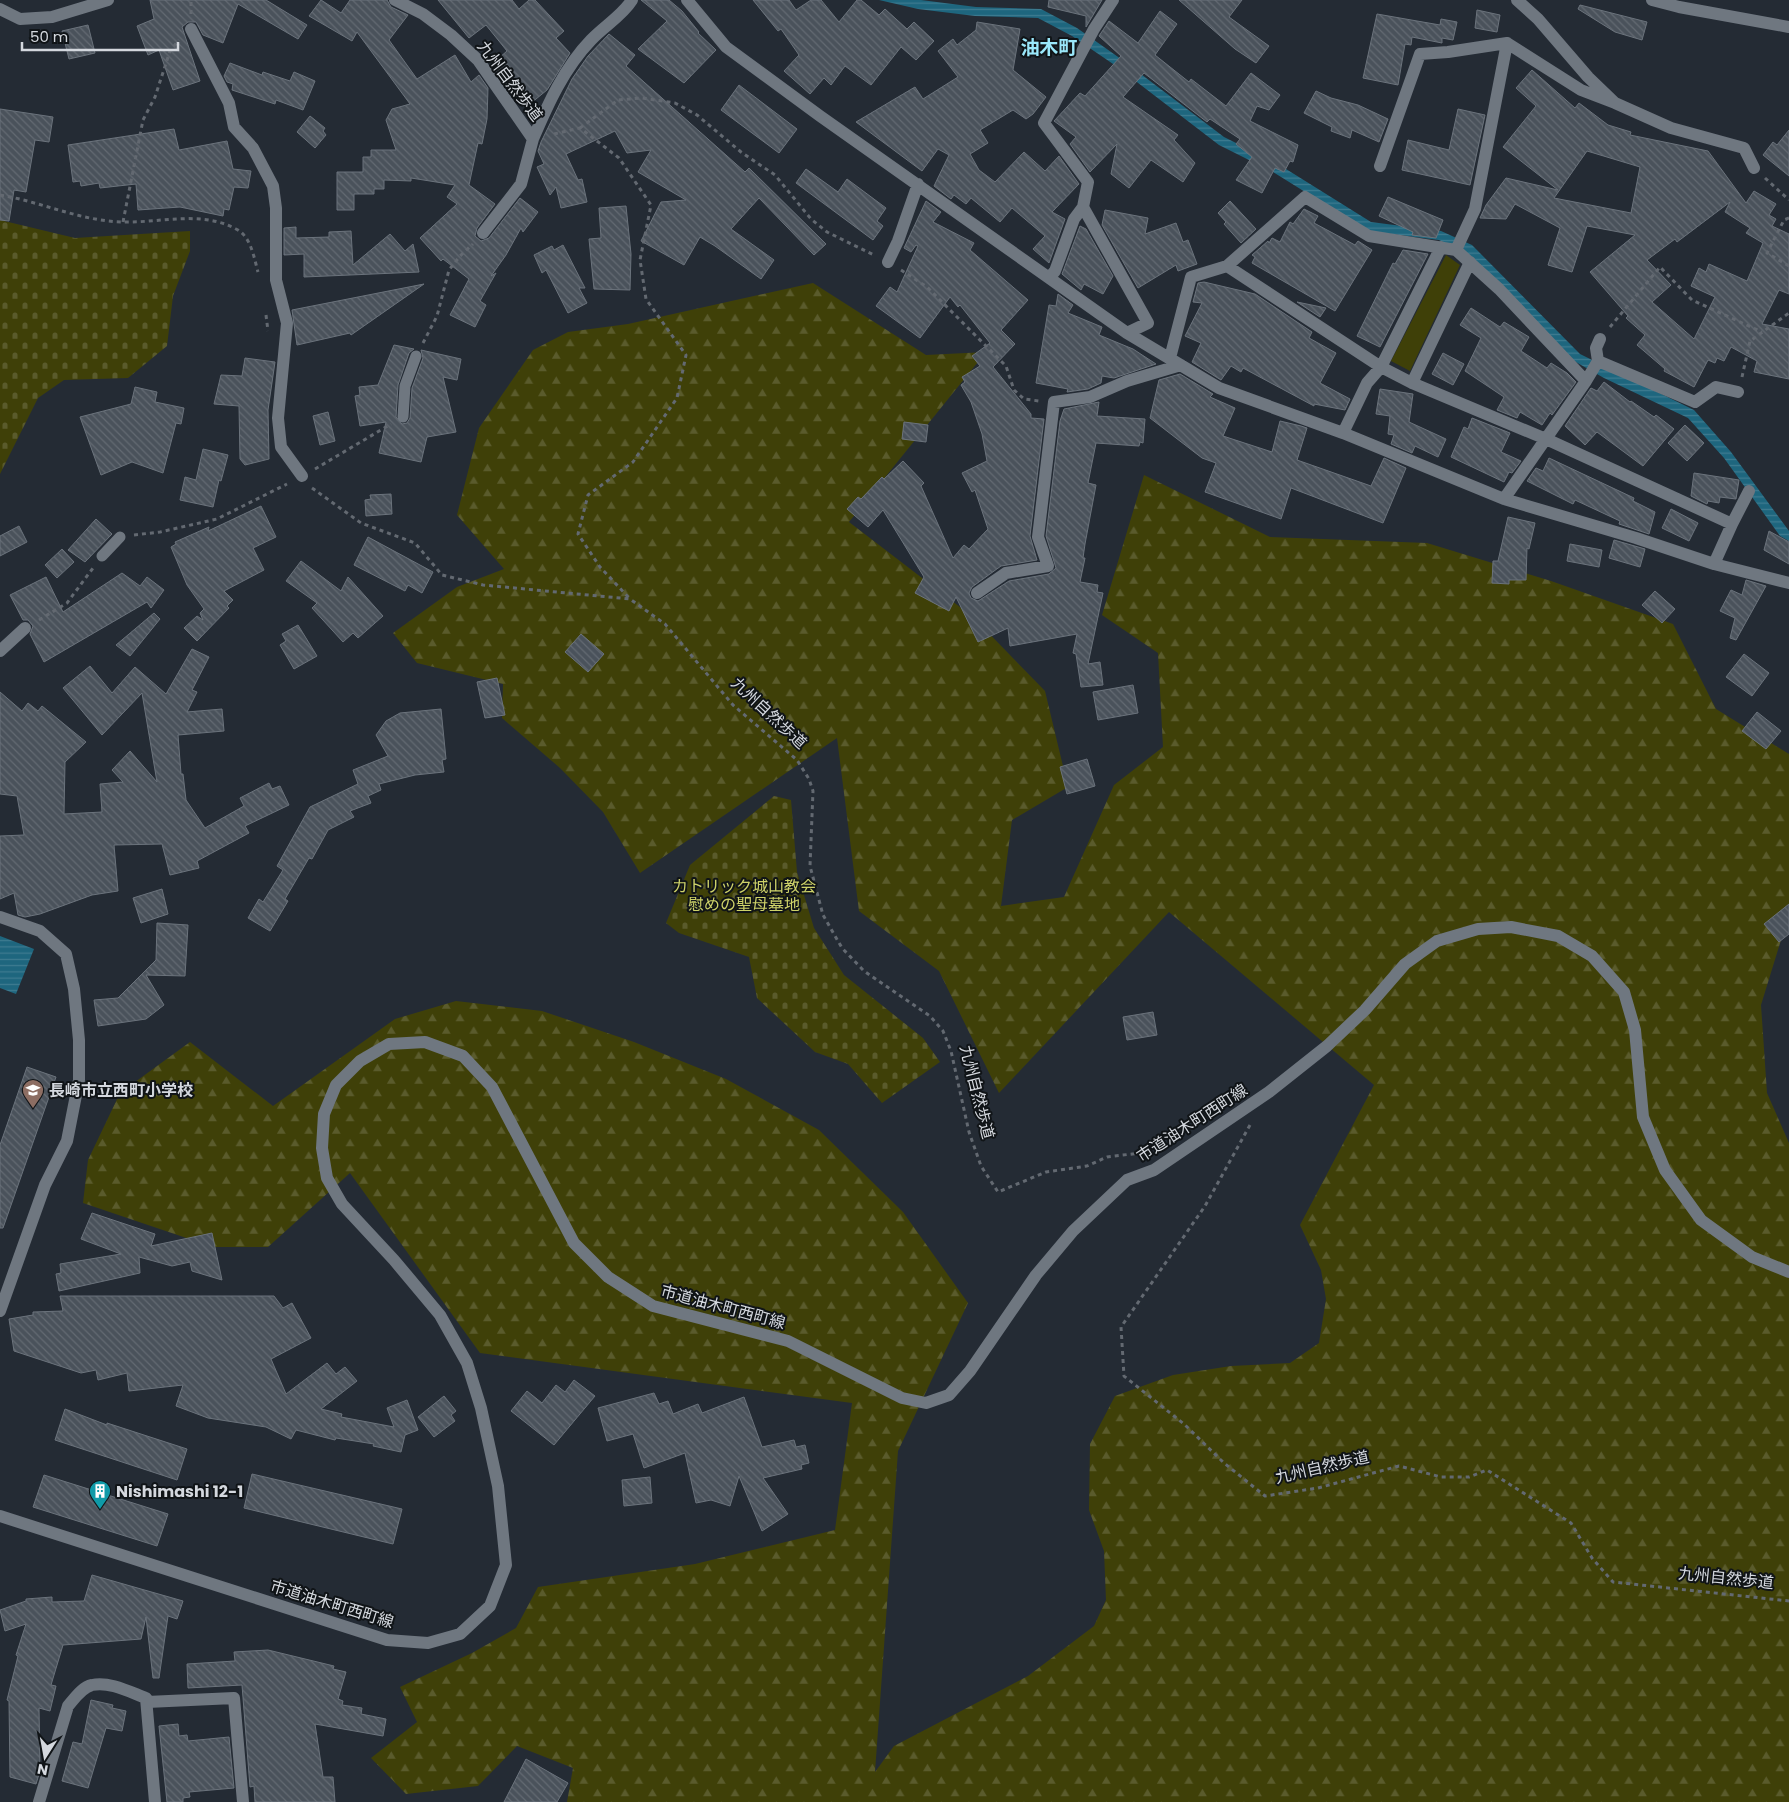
<svg xmlns="http://www.w3.org/2000/svg" width="1789" height="1802" font-family="Poppins,'Noto Sans JP',sans-serif">
<defs>
<pattern id="forest-firs" width="22" height="20" patternUnits="userSpaceOnUse" patternTransform="scale(1.25)"><rect width="22" height="20" fill="#3f4008"/><path d="M5 1l3.5 6h-7zM16 11l3.5 6h-7z" fill="#5a5b2c"/></pattern>
<pattern id="cemetery-stones" width="16" height="16" patternUnits="userSpaceOnUse" patternTransform="scale(1.25)"><rect width="16" height="16" fill="#3f4008"/><path d="M2 7V4a2 2 0 0 1 4 0v3zM10 15v-3a2 2 0 0 1 4 0v3z" fill="#5a5b2c"/></pattern>
<pattern id="water-rules" width="6" height="5" patternUnits="userSpaceOnUse" patternTransform="scale(1.25)"><rect width="6" height="5" fill="#1e667e"/><path d="M0 2.5h6" fill="none" stroke="#3e7b90"/></pattern>
<pattern id="building-back-hatch" width="6" height="6" patternUnits="userSpaceOnUse" patternTransform="scale(1.25)"><rect width="6" height="6" fill="#4a525b"/><path d="M-1 5l2 2M0 0l6 6M5-1l2 2" fill="none" stroke="#636a72"/></pattern>
</defs>
<rect width="100%" height="100%" fill="#242b34"/>
<!-- green -->
<path fill="#3f4008" d="M1446,255L1460,265L1410,371L1391,361Z"/>
<!-- forest -->
<path fill="url(#forest-firs)" d="M813,283L926,355L986,352L849,522L973,617L1045,691L1068,787L1012,820L1001,906L1064,897L1114,785L1163,747L1158,653L1102,615L1144,475L1270,537L1427,543L1551,581L1673,624L1716,709L1789,754V914L1761,1005L1767,1093L1789,1143V1802H567L573,1768L517,1746L478,1786L406,1794L371,1758L417,1722L400,1687L472,1653L516,1628L538,1587L695,1564L835,1530L852,1403L480,1353L350,1173L268,1247H213L83,1203L88,1160L120,1093L190,1042L273,1106L395,1019L456,1001L542,1011L634,1042L726,1079L819,1130L903,1212L968,1303L898,1451L875,1772L894,1746L1028,1676L1094,1626L1106,1600L1104,1551L1089,1510L1090,1444L1115,1396L1173,1375L1231,1366L1290,1363L1319,1343L1326,1299L1321,1270L1300,1225L1374,1085L1169,912L999,1093L939,971L859,911L837,738L640,873L603,812L560,768L502,718L503,684L417,663L393,633L457,587L504,569L457,515L479,428L533,350L568,332L628,324Z"/>
<!-- cemetery -->
<path fill="url(#cemetery-stones)" d="M0,220L75,238L190,231V251L173,296L167,346L128,378L64,380L38,398L0,474Z
M774,796L791,800L797,872L814,928L844,975L923,1038L940,1062L882,1103L848,1064L815,1052L757,998L749,957L679,933L666,923L690,865Z"/>
<!-- water -->
<path fill="url(#water-rules)" d="M879,0H921L976,7L1041,9L1077,28L1121,59L1224,137L1278,164L1371,222L1441,231L1472,245L1580,354L1694,410L1731,452L1789,531V541L1780,536L1724,458L1688,418L1604,378L1574,361L1466,253L1439,240L1368,231L1273,172L1219,145L1116,66L1072,36L1038,18L975,16L918,9Z
M0,936L34,949L16,994L0,988Z"/>
<!-- building -->
<path fill="url(#building-back-hatch)" stroke="#6b737c" fill-rule="evenodd" d="M150,0H266L307,25L298,39L238,4L223,43L203,35L196,22H188L182,27L200,81L173,90L159,50L148,55L137,26L154,19Z
M321,0L341,13L350,0H387L391,7L408,15L389,40L417,79L455,55L471,82L479,75L488,88L487,119L482,144L478,143L469,185L495,204L477,228L475,236L481,241L489,238L520,198L538,212L523,232L521,228L506,255L491,276L496,273L480,301L486,305L475,327L450,315L469,279L443,259L441,261L420,238L457,204L447,197L455,185L411,178V181L384,180V189H374V194H354V210H337V172H363V157H371V150H396L386,120L392,109L410,104L357,32L352,41L309,16Z
M438,0H512L519,9L529,0H535L564,31L556,38L570,53L547,90L525,108L491,65L507,51L486,25L469,38Z
M641,0H669L682,11L699,32L698,33L716,50L684,83L638,49L667,21Z
M753,0H789L796,10L811,0H821L839,22L857,0H861L879,15L885,9L907,29L914,22L934,41L916,60L901,47L871,85L845,66L831,85L824,78L810,94L784,71L799,55L781,29L778,31Z
M1049,0H1102L1086,27V16L1048,7Z
M1179,0H1242L1229,17L1269,46L1256,63L1235,49Z
M1580,5L1647,22L1642,40L1615,32L1578,9Z
M1477,10L1500,15L1497,32L1475,28Z
M1160,11L1177,24L1155,55L1189,82L1191,79L1226,106L1251,73L1280,95L1269,110L1257,106L1250,121L1298,145L1293,162L1290,161L1284,172L1275,168L1262,193L1236,180L1252,157L1236,144L1240,139L1210,119L1207,122L1144,73L1123,97L1178,135L1174,140L1195,163L1183,182L1151,160L1129,188L1111,174L1117,144L1090,172L1070,144L1076,137L1054,121L1080,93L1085,96L1121,56L1099,36L1109,21L1138,43Z
M1377,14L1440,25L1441,19L1457,22L1453,40L1442,38V43L1412,37L1411,45L1405,44L1398,85L1363,78Z
M977,22L1020,29L1013,70L1046,97L1033,114L1026,119L1013,110L980,130L988,143L970,154L979,170L995,182L1024,152L1045,171L1059,156L1079,184L1052,212L1065,219L1049,263L1033,249L1045,236L1012,208L1000,222L971,198L966,204L954,195L951,199L934,186L949,155L938,149L922,171L856,122L915,87L923,99L958,77L938,51L953,39L957,45L976,30Z
M88,25L95,53L69,59L62,31Z
M609,34L635,55L626,66L745,172L749,168L826,244L814,255L759,198L731,229L774,260L761,279L715,246L700,237L684,265L641,241L661,202L686,200L638,172L651,150L627,153L615,131L566,154L578,180L582,179L587,202L561,208L556,187L550,195L537,167L544,164L538,151L541,142L572,79L588,56Z
M230,63L262,75L263,72L290,81L294,72L315,81L303,110L276,100L275,104L232,90L233,84L227,82L224,76Z
M1532,70L1575,108L1579,103L1608,125L1631,132L1630,135L1708,151L1746,203L1754,191L1776,204L1769,215L1776,219L1772,226L1789,234V294L1779,290L1762,324L1789,329V379L1754,372L1757,361L1731,347L1724,361L1717,358L1715,363L1708,360L1694,387L1664,371L1665,369L1637,345L1645,335L1626,318L1628,316L1590,272L1635,235L1587,226L1572,272L1548,265L1560,228L1515,204L1506,219L1480,218L1486,205L1506,178L1558,190L1503,147L1536,106L1516,88ZM1587,151L1640,167L1631,213L1554,198ZM1730,202L1725,212L1750,228L1746,233L1763,243L1747,281L1709,264L1706,272L1699,268L1691,286L1715,297L1694,339L1652,302L1671,285L1647,260L1675,239L1677,242Z
M739,85L797,129L779,153L721,110Z
M1316,91L1331,98L1358,105L1388,119L1379,142L1352,130L1350,138L1331,131L1332,127L1304,113Z
M0,109L53,117L49,142L35,140L26,192L14,190L9,221L0,220Z
M1458,109L1485,115L1470,185L1402,170L1408,140L1449,150Z
M310,116L325,128L323,131L326,135L315,148L297,132Z
M174,129L179,150L227,141L233,169L251,171L248,188L234,187L229,210L224,209L223,216L180,207L138,210L136,184L100,188L99,183L81,186L80,181L73,182L68,145Z
M1789,130V176L1763,155L1773,142L1777,145Z
M806,169L838,192L847,179L886,208L877,221L883,226L873,240L796,183Z
M1388,197L1443,220L1436,238L1412,235L1413,232L1379,216Z
M926,201L941,212L933,222L974,243L970,250L1028,300L1001,330L1015,344L993,367L1031,414V418L1044,419L1030,536L1037,560L1001,566L972,587L969,593L971,598L978,601L1009,581L1049,574L1056,568L1046,536L1060,421L1064,409L1099,402L1097,416L1145,419L1143,443L1140,442L1139,446L1096,443L1088,483L1096,485L1085,544L1083,558H1085L1080,582L1098,585L1097,592L1103,593L1088,664L1100,662L1103,685L1081,687L1076,654L1073,653L1077,634L1010,646L1008,628L978,642L956,597L949,611L915,593L924,577L883,510L868,527L847,509L858,497L861,499L882,477L884,479L903,461L924,483L921,486L953,558L964,545L969,549L988,529L975,490L972,492L962,473L987,461L982,434L971,402L961,385L965,382L962,377L980,366L972,356L990,343L960,305L958,307L950,297L920,338L876,306L890,287L897,292L918,246L916,245L911,252L904,248Z
M1230,201L1256,229L1241,243L1224,224L1226,222L1218,213Z
M626,206L631,254L630,290L594,289L589,239L601,238L599,208Z
M1304,209L1318,216L1314,223L1355,245L1358,241L1372,250L1335,311L1252,263L1255,257L1252,255L1268,241L1269,243L1272,238L1280,242L1290,222L1293,224Z
M1105,210L1148,218L1145,234L1176,223L1183,242L1188,240L1197,264L1178,271L1176,265L1138,288L1102,225Z
M1080,226L1086,229L1113,276L1103,294L1084,284L1081,290L1062,274Z
M296,227V238L329,237V232L351,231L353,265L390,234L405,251L413,244L419,272L304,277V254L284,255V228Z
M563,245L585,288H579L587,303L568,313L546,270L542,273L534,255L552,246L554,250Z
M1403,250L1428,254L1380,347L1357,336L1393,263L1395,264Z
M1204,282L1255,294L1312,332L1309,338L1336,353L1320,383L1350,399L1345,410L1314,404V406L1243,368L1241,372L1231,366L1221,380L1192,362L1201,343L1185,336L1202,303L1193,302L1198,283Z
M424,284L351,335L350,333L297,345L292,310Z
M1058,294L1073,305L1068,313L1102,327L1099,335L1133,349L1156,364L1114,378L1102,376L1101,383L1088,389L1067,392L1068,389L1036,383L1049,305L1056,306Z
M1297,302L1326,308L1320,317Z
M1471,308L1500,327L1504,322L1529,337L1521,351L1547,368L1551,363L1567,373L1576,382L1552,415L1550,413L1542,425L1520,412L1517,418L1497,410L1504,397L1465,371L1481,338L1460,325Z
M394,345L414,349L409,353L398,385L396,417L402,424L407,423L410,418L412,388L423,358L421,350L461,359L457,380L443,377L456,432L427,437L421,462L379,453L386,422L360,426L355,396L360,395L359,387L378,385Z
M1443,353L1464,364L1453,385L1432,374Z
M245,358L275,362L268,410L269,459L245,465L240,459L239,406L214,404L221,375L242,376Z
M1180,374L1213,394L1210,397L1235,408L1223,436L1272,452L1280,421L1301,426L1307,428L1297,460L1371,486L1384,458L1406,468L1383,523L1291,488L1281,519L1205,492L1216,463L1202,458L1150,418L1159,380Z
M1604,382L1630,402L1631,401L1654,417L1656,415L1674,429L1643,466L1597,432L1585,445L1565,426L1591,388L1597,391Z
M135,387L157,392L155,402L184,408L181,424L176,423L163,473L132,462L101,475L80,417L131,404Z
M1380,389L1413,394L1409,422L1446,439L1438,457L1415,446L1412,453L1391,444L1394,435L1388,434L1390,416L1376,414Z
M328,412L335,441L320,445L313,416Z
M1472,418L1510,433L1501,452L1521,461L1512,473L1509,472L1504,482L1451,457L1464,427L1468,429Z
M904,422L928,425L926,442L902,439Z
M1685,425L1704,443L1687,461L1668,443Z
M203,449L228,455L221,481L219,480L213,507L180,500L185,477L196,480Z
M1549,458L1634,498L1633,501L1655,512L1649,534L1619,524L1620,521L1575,500L1573,504L1527,481L1536,468L1543,471Z
M1694,473L1739,480L1736,499L1720,497L1719,503L1708,501L1707,504L1691,496Z
M391,494L392,514L366,516L365,500L371,499L370,495Z
M261,506L276,537L253,548L264,570L224,591L233,600L227,606L229,608L197,641L184,628L197,616L203,620L200,613L204,609L187,585L171,547L176,544L175,542L209,527L208,531Z
M1671,509L1698,523L1689,541L1662,528Z
M1508,517L1535,523L1529,549L1527,548L1526,580H1509V584L1492,583L1493,561H1498Z
M96,519L112,534L85,562L68,550Z
M19,526L27,542L0,556V536Z
M1769,531L1789,542V564L1764,550Z
M368,537L433,572L422,593L408,585L405,591L354,565Z
M1614,540L1645,549L1640,567L1609,558Z
M1570,544L1602,550L1599,567L1567,561Z
M62,549L74,562L57,578L45,565Z
M301,561L341,591L348,577L383,616L358,638L353,633L343,642L312,608L317,603L286,581Z
M122,573L140,586L147,577L164,590L151,608L147,602L44,662L30,634L33,626L28,620H23L10,595L46,577L63,612Z
M1746,580L1766,586L1736,640L1730,638L1735,618L1720,611L1731,590L1742,595Z
M1655,591L1675,609L1662,623L1642,605Z
M154,613L160,619L130,656L116,645Z
M298,625L317,656L294,669L280,645L286,641L282,634Z
M581,634L604,654L588,672L565,652Z
M192,649L209,657L192,690L197,692L187,712L222,709L224,731L178,735L181,774H183L186,800L205,828L244,806L240,798L269,783L272,789L280,786L289,805L245,826L249,833L197,861L199,868L170,875L162,844L114,845L118,891L92,895L40,914L25,917L18,915L14,893L0,899V836L24,835L17,796L0,794V692L22,711L28,703L38,711L42,706L86,742L65,762L64,814L102,812L100,784L123,782L112,770L130,751L157,782L142,693L102,735L63,688L90,666L112,693L135,667L166,694Z
M1744,654L1769,673L1752,696L1726,677Z
M497,678L505,715L485,718L477,682Z
M1133,685L1138,713L1098,720L1093,692Z
M441,709L446,759L442,760L444,772L415,775L379,784L381,790L368,796L371,803L350,811L354,817L328,830L312,859L309,858L285,899L288,901L270,931L248,918L259,899L263,902L283,870L277,866L310,807L358,784L353,770L388,756L376,735L386,721L400,713Z
M1757,712L1781,731L1766,749L1742,731Z
M1087,759L1095,786L1067,794L1060,767Z
M162,889L168,914L141,923L133,898Z
M1789,904V934L1779,942L1764,924Z
M157,923L188,925L185,976L146,975L164,1005L146,1019L98,1026L94,1000L118,998L156,960Z
M1153,1012L1157,1035L1127,1040L1123,1017Z
M27,1067L56,1077L3,1228H0V1145Z
M92,1213L155,1234L151,1246L212,1233L222,1280L192,1271L190,1262L172,1266L139,1257L140,1273L59,1291L56,1274L61,1273L60,1264L121,1254L81,1239Z
M60,1296H274L283,1308L292,1303L311,1338L271,1359L286,1394L327,1363L336,1374L345,1367L357,1381L321,1409L342,1414L341,1417L394,1427L387,1408L407,1400L418,1430L405,1435L401,1452L373,1446L374,1444L336,1438L335,1440L296,1430L291,1439L266,1427L208,1418L176,1406L183,1385L129,1391L127,1373L98,1380L96,1370L81,1373L14,1351L9,1319L33,1315V1312L63,1311Z
M574,1380L595,1396L554,1445L511,1411L527,1391L542,1403L556,1385L565,1392Z
M654,1393L659,1404L668,1401L673,1414L698,1404L702,1413L744,1397L762,1447L794,1440L796,1447L805,1445L809,1463L801,1465L802,1469L763,1478L788,1514L762,1531L739,1476L730,1506L711,1500L696,1503L685,1453L644,1468L633,1434L607,1441L598,1408Z
M444,1396L456,1411L451,1415L455,1421L434,1437L418,1417Z
M65,1409L107,1425V1423L187,1449L177,1480L55,1440Z
M252,1474L402,1509L393,1544L244,1508Z
M44,1475L168,1514L157,1546L33,1507Z
M650,1477L652,1503L624,1506L622,1480Z
M92,1575L183,1601L177,1619L168,1616L159,1678H153L146,1617L141,1639L63,1645L51,1685L56,1686L50,1711L39,1708L40,1771L36,1784L10,1777L9,1701L7,1700L18,1656L16,1655L26,1624L5,1631L0,1610L26,1601V1599L52,1597V1602L84,1601Z
M268,1650L334,1666L333,1669L346,1672L338,1699L343,1701L342,1705L362,1708L361,1714L386,1719L383,1736L315,1724L323,1777H333L335,1802H255L254,1786L250,1787L242,1685L188,1688L187,1664L235,1661L234,1652Z
M91,1700L113,1705L112,1708L126,1711L122,1731L106,1728L88,1788L62,1781L73,1742L82,1744Z
M178,1724L179,1736L187,1735L188,1741L229,1737L234,1788L189,1792L190,1797L183,1798V1802H167L159,1726Z
M526,1759L568,1783L557,1802H504Z"/>
<g fill="none" stroke-linecap="round" stroke-linejoin="round">
<!-- path -->
<path stroke="#636971" stroke-width="3" stroke-dasharray="4 4" stroke-linecap="butt" d="M191,14V0
M580,128L618,100L642,98L675,103L697,115L741,152L775,175L811,219L827,232L874,255
M554,134L580,128L619,158L651,205L640,260L646,299L686,355L677,398L633,462L588,495L578,534L600,567L630,599
M1765,178L1789,200
M0,195C42,202 80,221 123,222C161,223 201,210 236,229C251,236 254,258 258,272
M1789,218L1784,220L1767,253L1789,266
M123,222L143,120L155,97L170,51L179,40
M901,270L927,287L1006,366L1014,390L1024,399L1039,401
M266,315L268,331
M1610,327L1660,267L1692,300L1762,332
M423,343L437,316L449,270L460,256L473,244
M1742,377L1750,341L1789,313
M315,469L391,424
M312,488L361,523L415,543L442,575L483,585L630,599L665,624L733,705L797,760L809,779L813,791L810,866L823,915L842,948L864,971L930,1016L943,1031L951,1051L969,1132L981,1166L998,1192L1046,1172L1087,1166L1107,1157L1140,1153L1143,1157
M134,535L160,532L217,519L287,484
M39,620L67,603L93,568
M1250,1125L1205,1206L1121,1327L1124,1376L1184,1424L1224,1463L1265,1496L1318,1488L1399,1466L1441,1477H1469L1487,1470L1571,1523L1592,1558L1613,1582L1789,1601"/>
<!-- lane -->
<path stroke="#6f7780" stroke-width="11" d="M403,417L405,386L416,356
M102,556L120,537"/>
<!-- street -->
<path stroke="#6f7780" stroke-width="12" d="M395,0L423,14L451,35L478,60L533,139L521,184L483,233
M687,0L726,47L820,116L1127,333L1219,388L1343,433L1504,499L1636,538L1714,564L1789,583
M1113,0L1094,29L1044,123L1088,182L1083,207L1148,323L1127,333
M1517,0L1538,19L1588,77L1615,103L1671,128L1744,148L1754,168
M0,9L20,19L52,17L108,0
M191,29L229,103L234,127L253,148L273,186L276,208V280L287,323L278,418L281,447L302,476
M533,139C548,104 564,68 591,40C604,26 622,16 632,0
M1380,166L1420,54L1448,52L1507,43L1581,90L1615,103
M1456,250L1475,209L1507,43
M888,262L898,241L918,184
M1227,266L1381,367L1412,383L1546,439L1732,524L1714,564
M1049,278L1055,271L1074,219L1083,207
M1170,358L1191,277L1227,266L1305,197L1369,236L1456,250L1499,289L1586,381L1504,499
M1598,361L1695,402L1716,387L1738,392
M1586,381L1598,361L1596,348L1600,339
M1412,383L1470,262
M1343,433L1367,383L1381,367L1441,247
M1732,524L1749,491
M977,593L1006,573L1048,566L1038,537L1054,402L1090,397L1127,381L1181,365
M0,651L25,628
M0,917L40,931L66,954L74,989L79,1040V1080L67,1141L45,1185L0,1311
M147,1702L234,1698L243,1802
M39,1802L68,1706C74,1699 82,1687 92,1685C109,1681 130,1692 146,1698L155,1802"/>
<!-- secondary -->
<path stroke="#6f7780" stroke-width="12" d="M1652,0L1679,7L1789,27
M0,1516L387,1640L428,1643L460,1634L490,1606L506,1565L498,1486L481,1408L467,1363L440,1315L394,1260L342,1204L327,1178L322,1148L324,1114L336,1085L360,1061L389,1044L425,1042L463,1056L492,1087L574,1243L608,1277L653,1306L788,1341L902,1398L926,1403L949,1395L970,1371L1036,1275L1073,1231L1127,1180L1154,1170L1269,1092L1327,1046L1365,1010L1405,964L1437,941L1478,929L1511,927L1558,936L1592,956L1624,992L1635,1030L1643,1117L1665,1170L1701,1220L1752,1257L1789,1272"/>
</g>
<!-- icons -->
<defs>
<g id="school-pin" transform="scale(1.125)"><path d="M0 17L-7.5 6A9.5 9.5 0 1 1 7.5 6Z" fill="#8d6e63" stroke="#101417"/><path d="M0-5L7-2L0 1L-7-2ZM-4 1L0 2.5L4 1V4Q0 6-4 4Z" fill="#fff"/></g>
<g id="building-pin" transform="scale(1.125)"><path d="M0 17L-7.5 6A9.5 9.5 0 1 1 7.5 6Z" fill="#0f9aa8" stroke="#101417"/><path d="M-4-6H4V6H1V3H-1V6H-4ZM-2.5-4.3h1.7v1.8h-1.7ZM.8-4.3h1.7v1.8H.8ZM-2.5-1h1.7V.8h-1.7ZM.8-1h1.7V.8H.8Z" fill="#fff"/></g>
</defs>
<g fill-rule="evenodd">
<use href="#school-pin" x="33" y="1090"/>
<use href="#building-pin" x="100" y="1491"/>
</g>
<g text-anchor="middle" dominant-baseline="central" stroke-width="4" stroke-linejoin="round" paint-order="stroke">
<!-- street labels -->
<g font-size="16" fill="#d4d8de" stroke="#101417">
<text transform="translate(510 81) rotate(53)">九州自然歩道</text>
<text transform="translate(769 713) rotate(43)">九州自然歩道</text>
<text transform="translate(977 1092) rotate(76)">九州自然歩道</text>
<text transform="translate(1192 1123) rotate(-33)">市道油木町西町線</text>
<text transform="translate(723 1307) rotate(15)">市道油木町西町線</text>
<text transform="translate(1322 1467) rotate(-13)">九州自然歩道</text>
<text transform="translate(1726 1578) rotate(6)">九州自然歩道</text>
<text transform="translate(332 1604) rotate(17)">市道油木町西町線</text>
</g>
<!-- park labels -->
<g font-size="16" fill="#ced269" stroke="#101417">
<text x="744" y="886">カトリック城山教会<tspan x="744" dy="18">慰めの聖母墓地</tspan></text>
</g>
<!-- poi labels -->
<g font-size="16" font-weight="bold" fill="#d4d8de" stroke="#101417" text-anchor="start">
<text x="49" y="1090">長崎市立西町小学校</text>
<text x="116" y="1491">Nishimashi 12-1</text>
</g>
<!-- quarter labels -->
<g font-size="19" font-weight="bold" fill="#9ae7fa" stroke="#101417">
<text x="1049" y="47">油木町</text>
</g>
</g>
<!-- north arrow -->
<g transform="translate(45 1757) rotate(191)" stroke="#101417" stroke-width="4" paint-order="stroke">
<path d="M0-4L9 19L0 12L-9 19Z" fill="#d4d8de"/>
<text y="-8" font-size="14" font-weight="bold" text-anchor="middle" fill="#d4d8de">N</text>
</g>
<!-- scale -->
<path d="M22 42v8h156v-8" fill="none" stroke="#d4d8de" stroke-width="2.5"/>
<text x="30" y="42" font-size="15" fill="#d4d8de" stroke="#101417" stroke-width="4" paint-order="stroke">50 m</text>
</svg>
